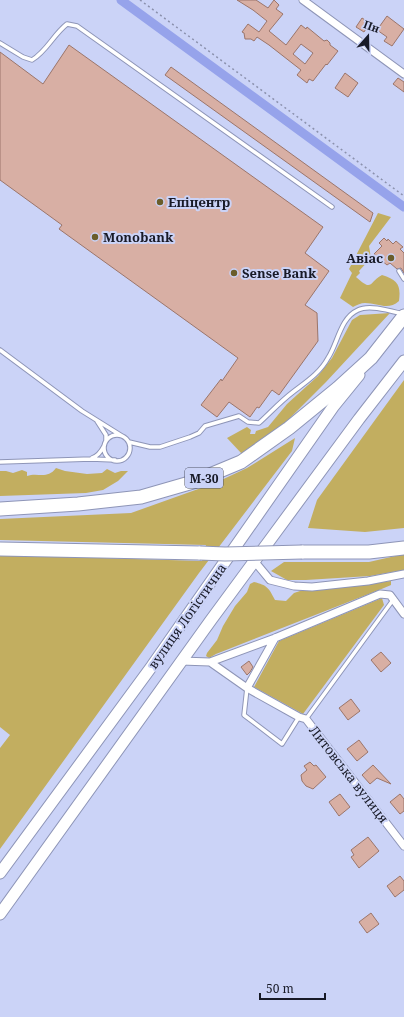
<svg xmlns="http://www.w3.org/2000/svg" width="404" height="1017" font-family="'Noto Serif',serif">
<rect width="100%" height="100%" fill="#cbd3f7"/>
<!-- green -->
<path fill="#c2ae60" d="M378,213L391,217L369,246L371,258L359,271L360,273L356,277C373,292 368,283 382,275C398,280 401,285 399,301C388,311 378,303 365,303C361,303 357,305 353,307L340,298L352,273L349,269Z
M390,313L326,382L277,431L242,454L227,438L247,427L251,430L250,434H255L256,431L268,427L287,404L318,376L332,358L352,320L360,315Z
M404,380V528L365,532L308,528L317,500Z
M295,438L292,451L199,573L0,849V748L10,735L0,727V555L202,561L206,545L0,540V519L131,513L215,483L247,468Z
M56,468L65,471L87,474L102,473L107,469L115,473L121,471H128L118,481L103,490L86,493L0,496V471H6L13,473L22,470L27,472V476C38,472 47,480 56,468Z
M404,554V570L370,576L306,580H287L271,571L284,562H369Z
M391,581V585L384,588L216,654L209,658L206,656L207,653L217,640L223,626L235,606L247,592L250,584L254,582C267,585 269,588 275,600L286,601L294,593L300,591Z
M382,598L384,605L303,714L254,687L279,641Z"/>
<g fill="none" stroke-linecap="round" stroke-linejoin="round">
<!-- canal -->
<path stroke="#96a3eb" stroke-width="9" d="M121,0L404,207"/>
</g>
<!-- building -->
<path fill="#d8afa4" stroke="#9b756a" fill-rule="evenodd" d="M237,0H256L268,8L274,0L279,5L276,9L283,14L269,31L286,45L301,25L306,29L307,27L324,41L327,40L330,43V45L338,51L327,65L326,64L313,81L309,79L307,83L297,75L301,70L269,45L257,37L254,41L251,39H245L244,33L242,32L248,24L259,32L267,21L253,10ZM301,44L313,53L305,64L293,54Z
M387,16L404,29L392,46L384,41L387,37L377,30Z
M362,18L370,23L364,32L356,27Z
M69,45L323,227L305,253L329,271L305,305L317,313L318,341L279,395L272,390L259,408L257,407L250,417L229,402L217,417L201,405L221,379L222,381L238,358L59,229L62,225L0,180V52L43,84Z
M171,67L373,213L370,222L165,75Z
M345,73L358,83L348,97L335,88Z
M398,78L404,82V92L393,84Z
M384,238L387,241L388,239L393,244L396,241L403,247L400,249L404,253V273L401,268L397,269L390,263L387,265L374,254L382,246L379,243Z
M381,652L391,663L381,672L371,660Z
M249,661L253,667L250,672L247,675L241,667Z
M351,699L360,711L348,720L339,708Z
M359,740L368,752L357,761L347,749Z
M310,762L314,766L316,765L326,777L313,789L306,786L302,781L301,775L307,770L304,766Z
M373,765L391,784L377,778L370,784L362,775Z
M340,794L350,807L339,816L329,802Z
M400,794L404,799V811L400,814L390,802Z
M368,837L379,851L359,868L351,857L354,855L351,850Z
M400,876L404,881V890L395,897L387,886Z
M371,913L379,924L367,933L359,922Z"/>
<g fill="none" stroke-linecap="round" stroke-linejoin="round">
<!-- lane casing -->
<g stroke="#8e95b7" stroke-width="5.5">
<path id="lane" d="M0,43L23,57L32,60C47,51 53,35 67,24L77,26L332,207
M399,271L404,279
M0,350L82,411L122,436
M97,421L106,435V441
M104 448a13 13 0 1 1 26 0a13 13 0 1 1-26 0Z
M129,442L150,447H160L190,437L199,433L205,426L239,416L248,422L259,423C270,413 281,401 293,392C306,382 320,373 328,358C338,343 340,318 358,310C369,304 391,311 403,314
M92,458C98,456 101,452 104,446
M0,462L91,459L115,460
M247,688L244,715L282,744L299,717
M306,719L393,600"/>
</g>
<!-- street casing -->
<g stroke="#8e95b7" stroke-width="9">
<path id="street" d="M303,0L404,74
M255,562L270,580L294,586L312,587L368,581L404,574
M181,661L210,662L247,688L299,717L306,719L404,846
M210,662L275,638L380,594L390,595L404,614
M247,688L275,638"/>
</g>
<!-- primary casing -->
<g stroke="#8e95b7" stroke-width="13">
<path id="primary" d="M0,873L152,666L333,407L359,375
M0,914L211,620L359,419L404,361"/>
</g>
<!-- highway casing -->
<g stroke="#8e95b7" stroke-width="15">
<path id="highway" d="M0,509L78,504L141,497L193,482L241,462L289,428L338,388L371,358L404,316
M0,549L200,553
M302,552H369L404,548"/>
</g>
<!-- path -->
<path stroke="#8b91ad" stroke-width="1.5" stroke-dasharray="2 3" stroke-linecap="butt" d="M140,0L404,196"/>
<!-- lane -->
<use href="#lane" stroke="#fff" stroke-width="3.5"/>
<!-- street -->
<use href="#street" stroke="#fff" stroke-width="7"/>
<!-- primary -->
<use href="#primary" stroke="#fff" stroke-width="11"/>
<!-- highway -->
<use href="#highway" stroke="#fff" stroke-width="13"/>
<!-- highway-bridge casing -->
<g stroke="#8e95b7" stroke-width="15" stroke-linecap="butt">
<path id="highway-bridge" d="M200,553L225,554L302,552"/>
</g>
<!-- highway-bridge -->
<use href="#highway-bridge" stroke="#fff" stroke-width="13"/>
</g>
<!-- markers -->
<g fill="#6a5d2a" stroke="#cbd3f7" stroke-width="1.5">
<circle cx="160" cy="202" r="4"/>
<circle cx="95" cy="237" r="4"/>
<circle cx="391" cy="258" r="4"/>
<circle cx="234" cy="273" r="4"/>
</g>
<g text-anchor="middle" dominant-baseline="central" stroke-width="4" stroke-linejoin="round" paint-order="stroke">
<!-- shield labels -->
<rect fill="#cbd3f7" stroke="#4e5265" stroke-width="1" x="185" y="468" width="38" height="20" rx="3"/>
<g font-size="12" font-weight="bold" fill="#181a27">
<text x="204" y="478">М-30</text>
</g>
<!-- poi labels -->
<g font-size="13" font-weight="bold" fill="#181a27" stroke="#cbd3f7" text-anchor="start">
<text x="168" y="202">Епіцентр</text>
<text x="103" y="237">Monobank</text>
<text x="383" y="258" text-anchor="end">Авіас</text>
<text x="242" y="273">Sense Bank</text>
</g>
<!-- street labels -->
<g font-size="13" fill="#181a27" stroke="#cbd3f7">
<text transform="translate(187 616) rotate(-55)">вулиця Логістична</text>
<text transform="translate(349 774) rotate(52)">Литовська вулиця</text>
</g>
</g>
<!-- north arrow -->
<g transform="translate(368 36) rotate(20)" stroke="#cbd3f7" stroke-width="3" paint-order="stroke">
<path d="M0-3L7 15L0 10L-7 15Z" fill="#181a27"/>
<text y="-6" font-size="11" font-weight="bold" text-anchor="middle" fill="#181a27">Пн</text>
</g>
<!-- scale -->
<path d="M260 993v6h65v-6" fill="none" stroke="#181a27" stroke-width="2"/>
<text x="266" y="993" font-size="12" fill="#181a27" stroke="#cbd3f7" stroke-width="3" paint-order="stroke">50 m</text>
</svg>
